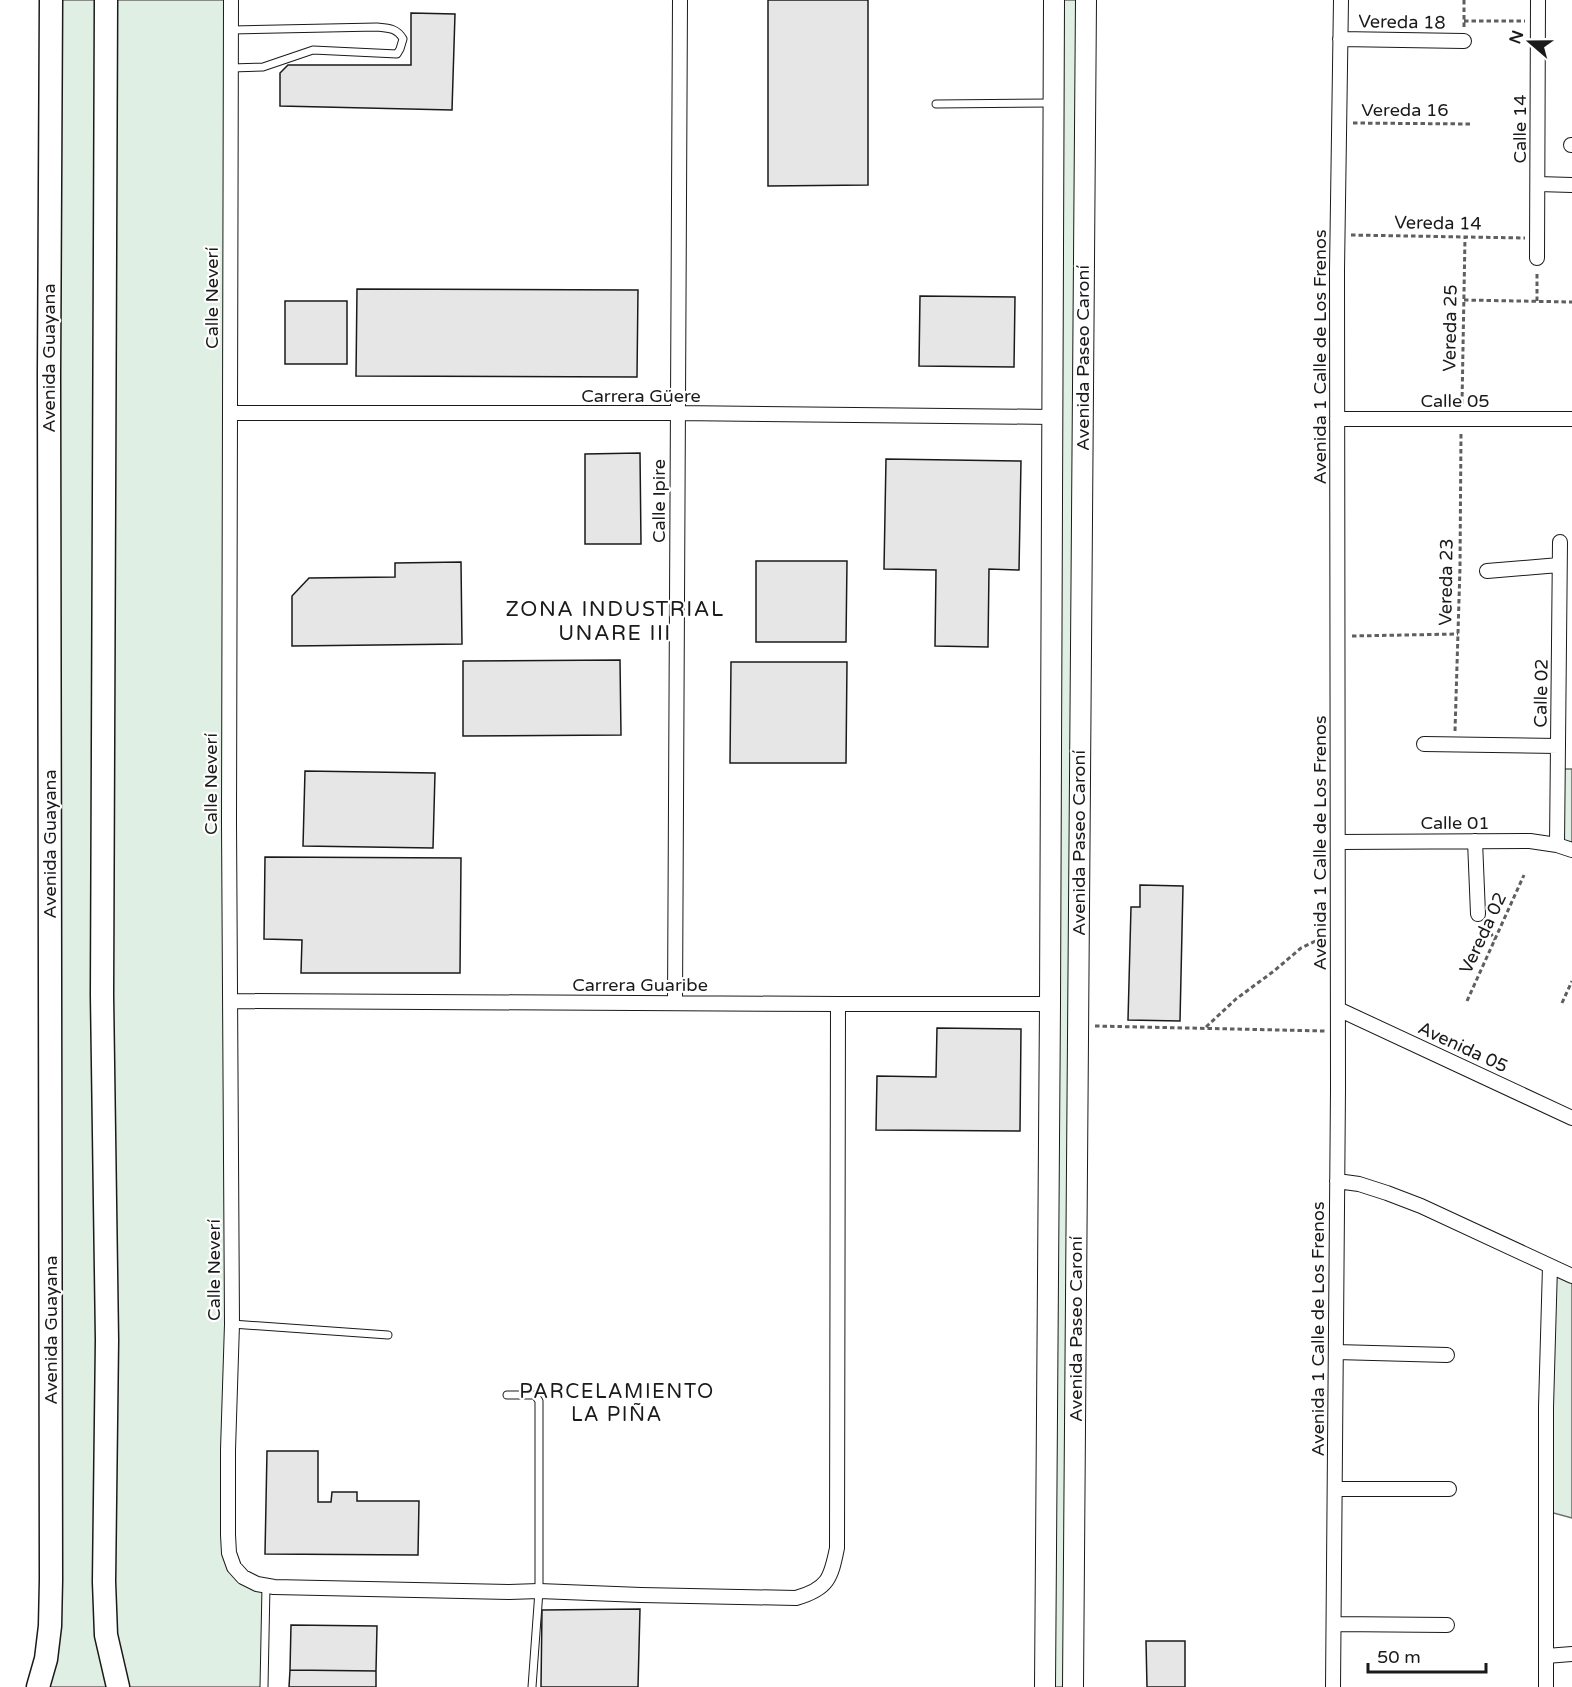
<svg xmlns="http://www.w3.org/2000/svg" width="1572" height="1687" font-family="'Varela Round',sans-serif">
<rect width="100%" height="100%" fill="#fff"/>
<!-- green -->
<path fill="#e0efe3" stroke="#6a6a6a" stroke-width="1.5" d="M51,0H231L234,1567L266,1586L264,1687H38L46,1659Z
M1054,0H1086L1073,1687H1045Z
M1558,769H1572V850L1557,845Z
M1550,1266L1572,1276V1518L1546,1511Z"/>
<!-- building -->
<path fill="#e6e6e6" stroke="#1a1a1a" stroke-width="1.5" d="M768,0H868V185L768,186Z
M411,13L455,14L452,110L280,106V73L288,65H411Z
M357,289L638,290L637,377L356,376Z
M920,296L1015,297L1014,367L919,366Z
M285,301H347V364H285Z
M640,453L641,544H585V454Z
M886,459L1021,461L1019,570L989,569L988,647L935,646L936,570L884,569Z
M756,561H847L846,642H756Z
M461,562L462,644L292,646V596L309,578L395,577V563Z
M620,660L621,735L463,736V661Z
M731,662H847L846,763H730Z
M305,771L435,773L433,848L303,846Z
M265,857L461,858L460,973H301L302,940L264,939Z
M1140,885L1183,886L1180,1021L1128,1020L1131,907H1140Z
M937,1028L1021,1029L1020,1131L876,1130L877,1076L936,1077Z
M267,1451H318V1502H331L332,1492H357V1501H419L418,1555L265,1554Z
M640,1609L638,1687H541L542,1610Z
M291,1625L377,1626L376,1671L290,1670Z
M1146,1641H1185V1687H1147Z
M290,1670L376,1671V1687H289Z"/>
<g fill="none" stroke-linecap="round" stroke-linejoin="round">
<!-- lane casing -->
<g stroke="#1a1a1a" stroke-width="9">
<path id="lane" d="M231,68L263,67L313,50L397,54L400,49L403,39C397,28 388,28 377,27L231,30
M936,104L1051,103
M232,1324L388,1335
M507,1395H535L539,1401V1591L532,1687
M264,1687L266,1586"/>
</g>
<!-- street casing -->
<g stroke="#1a1a1a" stroke-width="16">
<path id="street" d="M231,0L229,822L232,1324L228,1450V1535L229,1553L234,1567L243,1577L257,1584L274,1587L509,1592L539,1591L641,1595L796,1598C828,1589 831,1578 837,1548L838,1004
M1340,39L1464,41
M1571,145H1572
M1538,184L1572,185
M1537,258L1538,0
M230,413H677L1052,417
M1337,419H1572
M1487,571L1559,565
M1424,744L1558,746
M1475,841L1478,914
M1338,842L1530,841L1557,845L1572,850
M1557,845L1560,542
M230,1001L838,1004H1050
M675,1003L680,0
M1338,1009L1572,1118
M1337,1181L1359,1184L1387,1193L1421,1206L1572,1276
M1336,1352L1447,1355
M1335,1489H1449
M1334,1624L1447,1625
M1546,1656L1572,1654
M1333,1687L1338,1089L1337,270L1341,0
M1546,1687V1407L1550,1266"/>
</g>
<!-- secondary casing -->
<g stroke="#1a1a1a" stroke-width="22">
<path id="secondary" d="M1045,1687L1050,1004L1054,0
M1073,1687L1086,0"/>
</g>
<!-- primary casing -->
<g stroke="#1a1a1a" stroke-width="25">
<path id="primary" d="M106,0L102,995L107,1340L104,1582L106,1635L118,1687
M38,1687L46,1659L50,1626L51,1580L49,375L51,0"/>
</g>
<!-- path -->
<path stroke="#5f5f5f" stroke-width="3" stroke-dasharray="4.5 3" stroke-linecap="butt" d="M1464,21H1525
M1464,27V0
M1353,123L1470,124
M1351,235L1525,238
M1464,300L1572,302
M1537,301V272
M1462,404L1465,237
M1352,636L1458,634
M1455,731L1460,567L1461,432
M1486,926L1495,940
M1467,1001L1524,875
M1562,1003L1572,981
M1095,1026L1325,1031
M1206,1027L1236,999L1274,971L1301,948L1324,937"/>
<!-- lane -->
<use href="#lane" stroke="#fff" stroke-width="7"/>
<!-- street -->
<use href="#street" stroke="#fff" stroke-width="14"/>
<!-- secondary -->
<use href="#secondary" stroke="#fff" stroke-width="20"/>
<!-- primary -->
<use href="#primary" stroke="#fff" stroke-width="22"/>
</g>
<g text-anchor="middle" dominant-baseline="central" stroke-width="4.5" stroke-linejoin="round" paint-order="stroke">
<!-- street labels -->
<g font-size="18" fill="#1a1a1a" stroke="#fff">
<text transform="translate(1402 22) rotate(1)">Vereda 18</text>
<text x="1405" y="110">Vereda 16</text>
<text transform="translate(1520 129) rotate(-90)">Calle 14</text>
<text transform="translate(1438 223) rotate(1)">Vereda 14</text>
<text transform="translate(212 298) rotate(-90)">Calle Neverí</text>
<text transform="translate(1450 328) rotate(-89)">Vereda 25</text>
<text transform="translate(1320 357) rotate(-90)">Avenida 1 Calle de Los Frenos</text>
<text transform="translate(49 358) rotate(-90)">Avenida Guayana</text>
<text transform="translate(1083 358) rotate(-90)">Avenida Paseo Caroní</text>
<text x="641" y="396">Carrera Güere</text>
<text x="1455" y="401">Calle 05</text>
<text transform="translate(659 501) rotate(-90)">Calle Ipire</text>
<text transform="translate(1446 582) rotate(-89)">Vereda 23</text>
<text transform="translate(1541 693) rotate(-89)">Calle 02</text>
<text transform="translate(211 784) rotate(-90)">Calle Neverí</text>
<text x="1455" y="823">Calle 01</text>
<text transform="translate(1079 843) rotate(-90)">Avenida Paseo Caroní</text>
<text transform="translate(1320 843) rotate(-90)">Avenida 1 Calle de Los Frenos</text>
<text transform="translate(50 844) rotate(-90)">Avenida Guayana</text>
<text transform="translate(1483 933) rotate(-65)">Vereda 02</text>
<text x="640" y="985">Carrera Guaribe</text>
<text transform="translate(1463 1047) rotate(25)">Avenida 05</text>
<text transform="translate(214 1270) rotate(-90)">Calle Neverí</text>
<text transform="translate(1076 1329) rotate(-90)">Avenida Paseo Caroní</text>
<text transform="translate(1318 1329) rotate(-90)">Avenida 1 Calle de Los Frenos</text>
<text transform="translate(51 1330) rotate(-90)">Avenida Guayana</text>
</g>
<!-- neighbourhood labels -->
<g font-size="20" letter-spacing="1.5" fill="#1a1a1a" stroke="#fff">
<text x="617" y="1392">PARCELAMIENTO<tspan x="617" dy="23">LA PIÑA</tspan></text>
</g>
<!-- quarter labels -->
<g font-size="21" letter-spacing="1.5" fill="#1a1a1a" stroke="#fff">
<text x="615" y="609">ZONA INDUSTRIAL<tspan x="615" dy="24">UNARE III</tspan></text>
</g>
</g>
<!-- north arrow -->
<g transform="translate(1530 42) rotate(290)" stroke="#ffffff" stroke-width="4.5" paint-order="stroke">
<path d="M0-4.5L10 22L0 15L-10 22Z" fill="#1a1a1a"/>
<text y="-9" font-size="16" font-weight="bold" text-anchor="middle" fill="#1a1a1a">N</text>
</g>
<!-- scale -->
<path d="M1368 1663v9h118v-9" fill="none" stroke="#1a1a1a" stroke-width="3"/>
<text x="1377" y="1663" font-size="18" fill="#1a1a1a" stroke="#ffffff" stroke-width="4.5" paint-order="stroke">50 m</text>
</svg>
